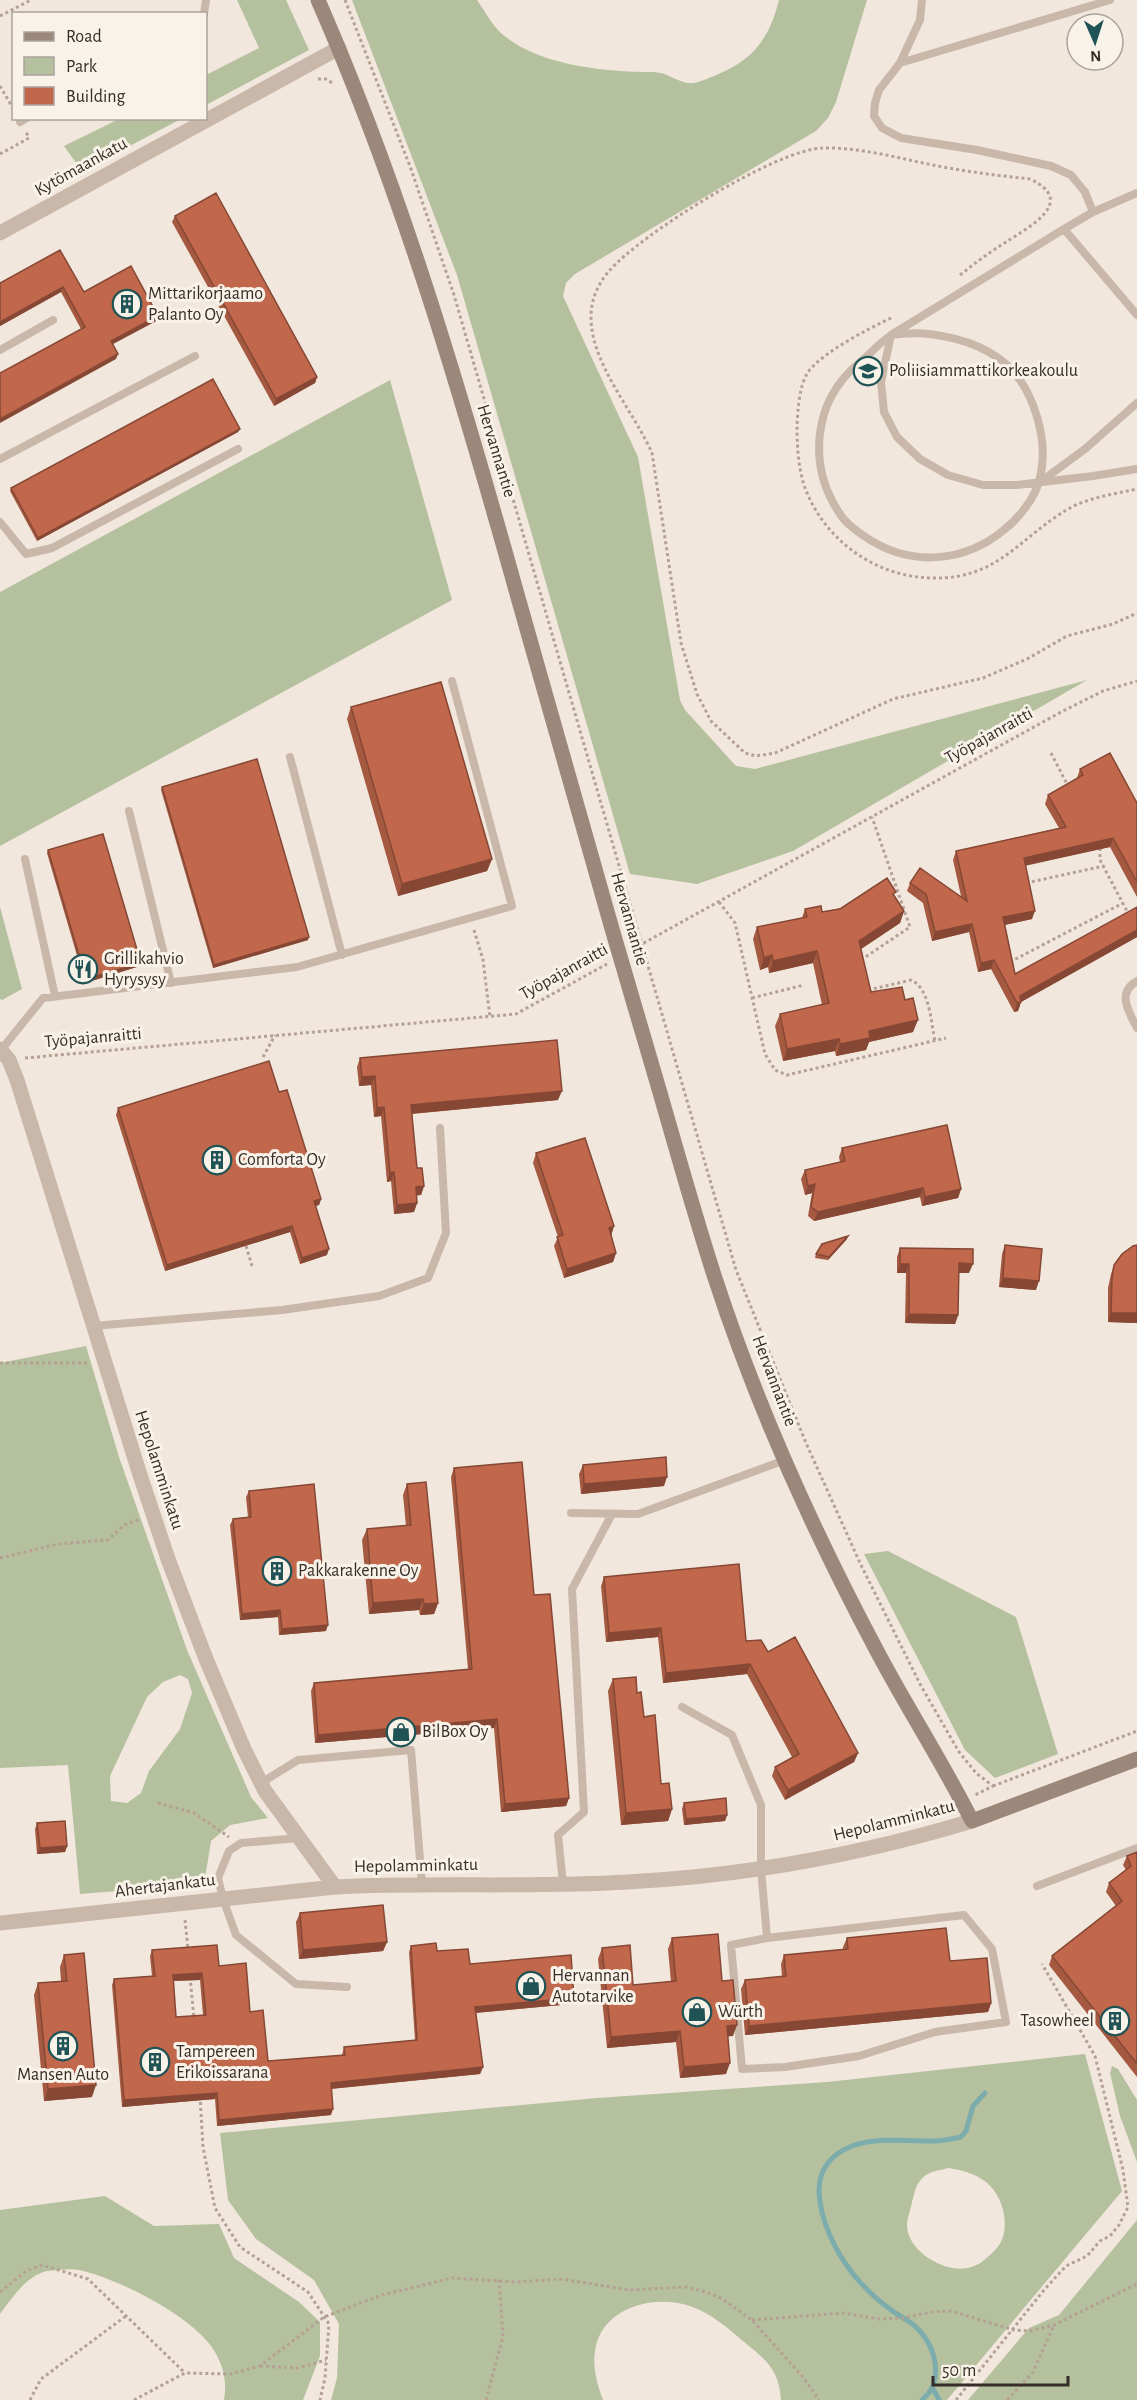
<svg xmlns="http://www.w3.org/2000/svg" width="1137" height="2400" font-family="'Alegreya Sans',sans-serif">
<rect width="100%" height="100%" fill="#f1e7dd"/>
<!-- green -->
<path fill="#b5c09e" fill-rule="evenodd" d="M237,0H286L309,50L206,105V75L259,48Z
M352,0H477C484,10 492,25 501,33C538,66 607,72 654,72C669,73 675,81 688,83C697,84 706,79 714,76C752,61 769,40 779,0H867L836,102L828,118L816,131L575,274L566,283L563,296L638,457L680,700L685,710L736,766L755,769L1087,680L793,851L697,884L630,874L457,275Z
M119,119H181L82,171L64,146Z
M390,380L452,600L0,846V592Z
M0,907L22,989L2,1000L0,999Z
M86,1346L119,1457L187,1650L251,1797L268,1818L230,1825L211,1841L204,1884L80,1894L68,1765L0,1768V1363ZM180,1675L188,1679L192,1693L180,1729L149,1771L141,1793L127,1803L111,1801L110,1776L147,1697L163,1682Z
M888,1551L1016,1617L1058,1754L995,1778L965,1750L864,1554Z
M1085,2054L1122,2191L947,2400H781C779,2369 766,2360 743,2341C726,2327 711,2313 690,2306C657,2295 609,2305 597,2342C591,2361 596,2382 603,2400H331L337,2378L339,2324L314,2280L256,2239L228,2200L220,2133L597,2098L827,2082ZM948,2168C962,2170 974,2173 986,2182C1005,2197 1013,2234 994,2251C986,2259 980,2265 968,2268C944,2273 907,2251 907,2225C907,2218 911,2209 912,2202C915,2191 916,2182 926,2175C932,2171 941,2170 948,2168Z
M1112,2066L1118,2069L1137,2100V2162L1120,2116L1110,2073Z
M105,2196L154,2226L219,2224L234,2258L299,2302L320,2322V2356L303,2400H224C227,2382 224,2368 215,2352C195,2317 117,2278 79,2270C70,2268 56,2270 47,2271C26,2276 12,2298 0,2314V2210Z
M1137,2220V2400H968L1029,2328L1059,2315Z"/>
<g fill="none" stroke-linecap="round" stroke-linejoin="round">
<!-- stream -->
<path stroke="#7dacad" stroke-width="5" d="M932,2387L939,2400
M922,2400C945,2381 936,2346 916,2327C909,2320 898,2316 890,2309C877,2300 863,2286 853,2274C835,2251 820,2220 819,2191C819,2168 832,2154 852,2146C878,2136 907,2142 934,2141C943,2141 952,2139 961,2137L966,2131L973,2106L985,2093"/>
<!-- path -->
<path stroke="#b5a194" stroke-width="3" stroke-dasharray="3 3" stroke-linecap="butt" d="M345,0L411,169L454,295L736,1270L806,1443L860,1563L920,1684L959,1752L976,1773L993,1786L975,1795
M0,16L31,0
M318,79H326L334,84
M0,86L14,110
M0,154L29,138L26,132
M960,275C975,263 990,252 1006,242C1027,228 1079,202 1030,179C1003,176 976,173 949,168C907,161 865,147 823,148C776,149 640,235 609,271C598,284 591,299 591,317C591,364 633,410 652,453L681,643L697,694L711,721L745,753L756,756L775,753L893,699L983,678L1027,659L1067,636L1113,624L1137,613
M891,318C868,329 823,352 808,372C799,386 798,409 797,425C797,446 798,468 805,488C825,541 877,578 934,578C994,579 1016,543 1060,514C1083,498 1110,495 1137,489
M1051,753L1068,786
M1100,848V860L1129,915
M1026,883L1104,866
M719,902L735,923L765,1054L775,1070L787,1075L946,1038
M474,930L483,960L490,1017
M633,949L1061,712L1103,691L1137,681
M861,960L910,927L872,817
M1010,962L1123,903
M868,990L911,980C930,988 931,1023 935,1041
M752,998L804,985
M263,1057L275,1035
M25,1058L516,1014L607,964
M246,1246L252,1266
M0,1363H88
M0,1558L58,1544L108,1540L124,1525L140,1519
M993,1786L1137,1731
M158,1803L194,1813L229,1837
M185,1920L188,1949
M190,1977L194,2018
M200,2096L203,2147L215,2208L240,2247L308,2292L329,2324L325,2378L320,2400
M0,2292L26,2271L42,2265L88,2279L185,2373
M752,2320L844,2313L878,2319L903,2318L931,2312L951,2311L1014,2330L1030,2331L1054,2325L1137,2284
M260,2366L298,2368L326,2360
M30,2400L41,2379L126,2316
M134,2400L185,2373L230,2374L260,2366L324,2317L382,2295L452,2278L517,2282L562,2279L630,2290L685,2287L703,2291L721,2298L752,2320L803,2377L819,2400
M486,2400L503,2336L499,2280
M956,2400L1044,2290L1066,2266L1087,2256L1100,2241L1110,2236L1119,2225L1128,2207L1123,2170L1095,2056L1042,1964
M1007,2400L1033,2372L1054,2325"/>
<!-- service -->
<path stroke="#c9b7aa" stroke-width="8" d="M922,0L920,20L900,63L879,90L875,103L874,116L882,128L901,138L977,150L1051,166L1071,175L1085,192L1093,212
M204,14L206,0
M900,63L1110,0
M20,122L27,118
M1137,193L1093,212L1064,229L891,335L881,382L884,412L897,437L920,459L948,475L983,485H1017L1093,476L1137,469
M1064,229L1137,315
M917,333C947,335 982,343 1006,364C1035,390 1050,444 1039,481C1035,498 1018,519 1005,529C965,563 911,567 867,538C858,532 846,524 840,514C807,465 813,401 859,363C869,355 879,343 890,336C897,333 909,334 917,333Z
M0,350L53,320
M0,459L195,356
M1040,482L1085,449L1137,403
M0,522L26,554L52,548L238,449
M290,757L342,955
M129,811L171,983
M25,859L55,996
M1137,981C1116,993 1129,1012 1137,1028
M1,1050L43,998L297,967L512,906L452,681
M93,1326L282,1310L379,1296L428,1278L446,1233L440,1128
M571,1513L638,1514L785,1460
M682,1707L732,1735L761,1805V1869L767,1938L964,1915L992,1949L1006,2022L935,2032L859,2056L785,2067L742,2069L731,1945L767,1938
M261,1783L298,1760L411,1750L422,1884
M299,1838L241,1843L229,1851L218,1878L223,1899L236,1935L296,1984L347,1987
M563,1884L558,1835L584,1812L572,1589L612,1514
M1037,1886L1137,1848"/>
<!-- minor -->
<path stroke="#c9b7aa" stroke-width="15" d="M0,233L339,48
M0,1049L9,1060L17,1080L140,1475L168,1559L206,1659L244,1749L265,1791L335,1887
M0,1923L335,1887"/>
<!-- tertiary -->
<path stroke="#c9b7aa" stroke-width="15" d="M335,1887C433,1882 530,1888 627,1882C744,1876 859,1855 972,1821"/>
<!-- secondary -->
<path stroke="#9c877b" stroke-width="15" d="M318,0C403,194 462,397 519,601C563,760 609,920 656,1079C675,1144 693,1210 714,1275C756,1404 813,1531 877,1651C907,1708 943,1763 972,1821L1137,1759"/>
</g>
<!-- wall -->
<path fill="#a55941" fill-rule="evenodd" d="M175,216L317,377L315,383L274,406L172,222Z
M60,250L84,292L158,316L156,321L113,344L116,359L81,329L61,292L0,326V283Z
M240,429L238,432L37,541L10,491L11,488Z
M351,707L492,859L487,871L398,896L347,719Z
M1080,769L1137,803V897L1110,847L1025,865L1032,919L1005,925L1015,974L1137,907V937L1021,1002L1018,1011L1014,1012L991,969L978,972L969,932L932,941L923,903L907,891L910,883L961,896L953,860L956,851L1059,828L1045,804L1048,795L1077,778Z
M162,787L308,940L213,968L161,790Z
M48,850L140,966L85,983L47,853Z
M895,896L904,911L900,923L861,949L871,992L905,1000L913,1032L869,1042L866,1050L836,1056L835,1051L783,1061L775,1026L780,1014L822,1005L813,963L769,973L768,967L760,970L753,939L757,927L802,918L805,909L822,912Z
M360,1058L558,1100L412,1114L417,1168L424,1186L421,1195H417V1203L414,1212L394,1214L391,1181L387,1182L381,1116L374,1117L371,1085L359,1086L357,1067Z
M279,1092L321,1199L319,1205L315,1206L327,1255L300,1264L290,1232L165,1271L116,1115L118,1108Z
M842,1148L961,1189L958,1198L922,1206L920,1197L814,1221L808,1216L812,1193L805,1195L801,1179L805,1170L840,1162L839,1157Z
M536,1153L614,1226L611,1235L616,1253L613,1262L564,1278L554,1246L558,1237L533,1163Z
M847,1239L828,1260L815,1258L816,1254Z
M1005,1245L1036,1290L999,1287L1002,1254Z
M1137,1245V1323L1108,1322V1288L1111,1274L1114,1265Z
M900,1248L969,1273H959L958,1315L955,1324L905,1323L906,1273H897V1257Z
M583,1465L664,1486L581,1494L579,1474Z
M454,1468L534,1595L569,1798L566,1806L501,1812L494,1728L315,1743L311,1691L314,1683L468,1669L451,1477Z
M407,1484L438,1603L434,1614L420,1615L419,1610L369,1614L362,1540L367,1529L406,1526L403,1495Z
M249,1491L326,1631L279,1635L278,1617L240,1620L230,1525L233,1519L248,1517L246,1497Z
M604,1577L746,1641L768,1652L858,1753L854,1762L785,1800L772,1776L775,1767L792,1757L747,1674L663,1683L658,1637L606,1642L601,1586Z
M613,1679L637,1693L661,1784L672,1809L668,1821L621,1825L608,1691Z
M684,1803L727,1815L725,1821L684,1825L682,1809Z
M37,1823L67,1846L65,1852L37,1854L35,1829Z
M1137,1852V2077L1049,1965L1052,1956L1116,1906L1106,1892L1109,1883L1126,1870L1123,1865L1127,1856Z
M300,1913L387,1942L383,1951L299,1959L296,1922Z
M672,1938L722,1981L733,2036H727L726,2074L680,2078L676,2042L607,2048L598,1959L602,1948L633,1985L671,1982L668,1949Z
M847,1938L950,1961L991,2003L988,2012L745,2035L741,1989L745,1980L782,1977L781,1964L784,1955L843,1949V1947Z
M411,1946L437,1951L572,2004L476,2013L483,2067L480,2074L331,2089V2115L217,2126L215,2099L122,2107L112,1985L114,1979L152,1976L150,1956L152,1950L219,1966L250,2012L268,2061L342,2055L344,2047L415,2040L409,1952ZM200,1980L203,2015L176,2017L173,1981Z
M64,1955L92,2097L44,2101L34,1995L38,1983L61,1981L60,1967Z"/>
<!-- shaded-wall -->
<path fill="#864835" d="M63,287L61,292L0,326V322Z
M158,316L156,321L109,346L111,341Z
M118,354L116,359L0,423V419Z
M317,377L315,383L274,406L276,399Z
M240,429L238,432L37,541L38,538Z
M1113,838L1110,847L1020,867L1024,858Z
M492,859L487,871L398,896L402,884Z
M904,911L900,923L855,953L859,941Z
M1035,911L1032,919L1000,926L1003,917Z
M972,924L969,932L932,941L935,932Z
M1137,930V937L1021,1002L1018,1011L1014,1012L1020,996Z
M309,937L308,940L213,968L214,965Z
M817,951L813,963L769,973L773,961Z
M772,955L768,967L760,970L764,958Z
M994,960L991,969L978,972L981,963Z
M141,963L140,966L85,983L86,979Z
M918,1020L913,1032L869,1042L866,1050L836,1056L840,1044L869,1031Z
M839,1039L835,1051L783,1061L787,1049Z
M375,1076L371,1085L359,1086L362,1077Z
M562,1091L558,1100L408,1114L411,1105Z
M384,1107L381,1116L374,1117L377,1108Z
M394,1172L391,1181L387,1182L390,1173Z
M815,1184L812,1193L805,1195L808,1186Z
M424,1186L421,1195L412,1196L416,1187Z
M923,1188L920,1197L814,1221L818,1212Z
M961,1189L958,1198L922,1206L925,1197Z
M321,1199L319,1205L312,1207L314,1201Z
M417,1203L414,1212L394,1214L397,1205Z
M292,1226L290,1232L165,1271L167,1265Z
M614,1226L611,1236L609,1228Z
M848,1236L847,1239L828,1260L829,1257Z
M329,1249L327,1255L300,1264L302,1258Z
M616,1253L613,1262L564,1278L567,1269Z
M959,1263L973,1264L969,1273H956Z
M900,1264H909L906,1273H897Z
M1003,1278L1039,1281L1036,1290L999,1287Z
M1111,1313H1137V1323L1108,1322Z
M909,1314L958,1315L955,1324L905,1323Z
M667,1477L664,1486L581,1494L584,1484Z
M423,1599L419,1610L369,1614L373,1603Z
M438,1603L434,1614L420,1615L424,1604Z
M280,1610L278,1617L240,1620L242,1614Z
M328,1625L326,1631L279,1635L282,1629Z
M661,1628L658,1637L606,1642L609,1633Z
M750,1664L747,1674L663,1683L666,1673Z
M497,1719L494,1728L315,1743L318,1735Z
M858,1753L854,1762L785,1800L788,1790Z
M569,1798L566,1806L501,1812L505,1804Z
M672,1809L668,1821L621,1825L626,1813Z
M727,1815L725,1821L684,1825L686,1819Z
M67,1846L65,1852L37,1854L40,1848Z
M387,1942L383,1951L299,1959L303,1950Z
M202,1973L200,1980L170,1981L173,1975Z
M574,1998L572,2004L473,2013L475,2007Z
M991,2003L988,2012L745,2035L749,2026Z
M737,2025L733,2036L723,2037L727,2026Z
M680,2031L676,2042L607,2048L611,2037Z
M730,2063L726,2074L680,2078L684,2067Z
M483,2067L480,2074L328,2089L331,2083Z
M96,2085L92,2097L44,2101L48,2089Z
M217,2093L215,2099L122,2107L124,2100Z
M333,2109L331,2115L217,2126L219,2120Z"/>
<!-- building -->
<path fill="#c0674c" stroke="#864835" stroke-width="1.5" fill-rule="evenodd" d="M216,193L317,377L276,399L175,216Z
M60,250L84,292L131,266L158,316L111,341L118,354L0,419V373L85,327L63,287L0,322V283Z
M213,379L240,429L38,538L11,488Z
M441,682L492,859L402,884L351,707Z
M1110,753L1137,803V882L1113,838L1024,858L1035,911L1003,917L1015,974L1137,907V930L1020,996L1021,1002L1017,1003L994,960L981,963L972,924L935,932L926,894L910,883L920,868L967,901L956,851L1066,827L1048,795L1083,775L1080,769Z
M257,759L309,937L214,965L162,787Z
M103,834L141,963L86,979L48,850Z
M887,878L896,892L893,894L904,911L859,941L871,992L902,987L905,1000L913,998L918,1020L869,1031L870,1038L840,1044L839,1039L787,1049L780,1014L829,1003L817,951L773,961L772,955L764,958L757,927L807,917L805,909L821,906L822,912L840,909Z
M557,1040L562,1091L411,1105L417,1168H422L424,1186L416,1187L417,1203L397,1205L394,1172L390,1173L384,1107L377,1108L375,1076L362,1077L360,1058Z
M269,1061L279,1092L287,1090L321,1199L314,1201L329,1249L302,1258L292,1226L167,1265L118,1108Z
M947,1125L961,1189L925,1197L923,1188L818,1212L811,1207L815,1184L808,1186L805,1170L845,1161L842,1148Z
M585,1138L614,1226L609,1228L616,1253L567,1269L557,1237L563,1235L536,1153Z
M848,1236L829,1257L816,1254L822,1244Z
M1005,1245L1042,1249L1039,1281L1003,1278Z
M1137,1245V1313H1111L1112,1278L1114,1265L1122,1254L1133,1246Z
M900,1248L973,1249V1264L959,1263L958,1315L909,1314V1264H900Z
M666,1457L667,1477L584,1484L583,1465Z
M522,1462L534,1595L550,1594L569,1798L505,1804L497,1719L318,1735L314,1683L472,1669L454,1468Z
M426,1482L438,1603L424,1604L423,1599L373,1603L367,1529L411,1525L407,1484Z
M314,1484L328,1625L282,1629L280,1610L242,1614L233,1519L251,1517L249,1491Z
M739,1564L746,1641L761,1640L768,1652L795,1637L858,1753L788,1790L775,1767L799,1754L750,1664L666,1673L661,1628L609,1633L604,1577Z
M636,1677L637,1693L641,1692L644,1717L655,1715L661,1784L669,1783L672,1809L626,1813L613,1679Z
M726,1798L727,1815L686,1819L684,1803Z
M65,1821L67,1846L40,1848L37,1823Z
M1137,1852V2064L1052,1956L1122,1901L1109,1883L1131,1866L1127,1856Z
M383,1905L387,1942L303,1950L300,1913Z
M946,1928L950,1961L987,1958L991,2003L749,2026L745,1980L786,1976L784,1955L848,1949L847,1938Z
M718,1934L722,1981L733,1980L737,2025L727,2026L730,2063L684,2067L680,2031L611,2037L602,1948L630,1945L633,1985L676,1981L672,1938Z
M436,1943L437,1951L468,1949L470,1964L571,1955L574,1998L475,2007L483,2067L331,2083L333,2109L219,2120L217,2093L124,2100L114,1979L155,1976L152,1950L217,1945L219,1966L246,1963L250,2012L263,2010L268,2061L345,2055L344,2047L417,2040L411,1946ZM202,1973L206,2015L176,2017L173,1975Z
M84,1953L96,2085L48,2089L38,1983L67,1981L64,1955Z"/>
<!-- icons -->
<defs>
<g id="building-ring" transform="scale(1.5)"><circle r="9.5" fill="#f9f2e9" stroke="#205356" stroke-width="1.5"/><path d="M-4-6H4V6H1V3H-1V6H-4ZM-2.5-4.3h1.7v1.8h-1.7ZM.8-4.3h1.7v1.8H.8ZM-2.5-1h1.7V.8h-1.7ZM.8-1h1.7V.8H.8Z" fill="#205356"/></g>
<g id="university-ring" transform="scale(1.5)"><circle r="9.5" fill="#f9f2e9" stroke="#205356" stroke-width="1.5"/><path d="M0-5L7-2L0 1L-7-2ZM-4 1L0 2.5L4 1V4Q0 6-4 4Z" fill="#205356"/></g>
<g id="restaurant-ring" transform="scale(1.5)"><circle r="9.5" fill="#f9f2e9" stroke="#205356" stroke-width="1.5"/><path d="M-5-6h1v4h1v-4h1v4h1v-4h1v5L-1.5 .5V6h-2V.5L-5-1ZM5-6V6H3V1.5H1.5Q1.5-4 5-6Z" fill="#205356"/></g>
<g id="shop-ring" transform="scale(1.5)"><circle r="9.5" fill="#f9f2e9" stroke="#205356" stroke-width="1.5"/><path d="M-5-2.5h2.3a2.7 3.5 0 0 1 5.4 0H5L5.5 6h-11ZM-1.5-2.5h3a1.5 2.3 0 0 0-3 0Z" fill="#205356"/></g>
</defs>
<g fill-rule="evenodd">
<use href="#building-ring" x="127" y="304"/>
<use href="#university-ring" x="868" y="371"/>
<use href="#restaurant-ring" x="83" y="969"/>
<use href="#building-ring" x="217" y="1160"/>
<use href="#building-ring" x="277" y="1571"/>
<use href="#shop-ring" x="401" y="1732"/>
<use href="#shop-ring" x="531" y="1986"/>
<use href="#shop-ring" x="697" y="2012"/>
<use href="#building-ring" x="1115" y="2021"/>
<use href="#building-ring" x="63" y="2046"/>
<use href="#building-ring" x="155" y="2062"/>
</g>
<g text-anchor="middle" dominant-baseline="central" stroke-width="6" stroke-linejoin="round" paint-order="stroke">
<!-- street labels -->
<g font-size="18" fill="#362d29" stroke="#f9f2e9">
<text transform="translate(81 167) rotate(-29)">Kytömaankatu</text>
<text transform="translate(496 451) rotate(73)">Hervannantie</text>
<text transform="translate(989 736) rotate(-29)">Työpajanraitti</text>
<text transform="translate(629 919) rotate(74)">Hervannantie</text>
<text transform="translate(564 972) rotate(-29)">Työpajanraitti</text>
<text transform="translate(93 1038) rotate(-5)">Työpajanraitti</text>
<text transform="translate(774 1381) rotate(69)">Hervannantie</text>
<text transform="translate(159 1470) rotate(72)">Hepolamminkatu</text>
<text transform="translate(894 1821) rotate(-14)">Hepolamminkatu</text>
<text transform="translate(416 1866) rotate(-1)">Hepolamminkatu</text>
<text transform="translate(165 1886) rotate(-7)">Ahertajankatu</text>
</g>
<!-- poi labels -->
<g font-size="18" fill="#362d29" stroke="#f9f2e9" text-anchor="start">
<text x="148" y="294">Mittarikorjaamo<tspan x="148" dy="21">Palanto Oy</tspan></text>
<text x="889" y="371">Poliisiammattikorkeakoulu</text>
<text x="104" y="959">Grillikahvio<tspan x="104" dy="21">Hyrysysy</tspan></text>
<text x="238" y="1160">Comforta Oy</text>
<text x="298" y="1571">Pakkarakenne Oy</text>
<text x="422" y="1732">BilBox Oy</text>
<text x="552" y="1976">Hervannan<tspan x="552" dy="21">Autotarvike</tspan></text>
<text x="718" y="2012">Würth</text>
<text x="1094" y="2021" text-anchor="end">Tasowheel</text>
<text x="176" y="2052">Tampereen<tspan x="176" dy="21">Erikoissarana</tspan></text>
<text x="63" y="2075" text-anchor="middle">Mansen Auto</text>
</g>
</g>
<!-- legend -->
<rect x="12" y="12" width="195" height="108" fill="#f9f2e9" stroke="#aba39c" stroke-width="1.5"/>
<rect x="24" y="32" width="30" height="9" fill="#9c877b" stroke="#aba39c" stroke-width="1.5"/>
<text x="66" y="42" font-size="18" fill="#362d29">Road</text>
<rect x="24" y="57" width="30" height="18" fill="#b5c09e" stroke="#aba39c" stroke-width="1.5"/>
<text x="66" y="72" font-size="18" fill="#362d29">Park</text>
<rect x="24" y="87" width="30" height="18" fill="#c0674c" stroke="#aba39c" stroke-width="1.5"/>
<text x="66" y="102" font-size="18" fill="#362d29">Building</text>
<!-- north arrow -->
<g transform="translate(1095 42) rotate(177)"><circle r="28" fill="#f9f2e9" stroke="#aba39c" stroke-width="1.5"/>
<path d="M0-4.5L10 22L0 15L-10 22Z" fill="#205356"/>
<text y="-9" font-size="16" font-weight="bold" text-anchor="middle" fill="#362d29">N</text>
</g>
<!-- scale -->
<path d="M933 2376v9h135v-9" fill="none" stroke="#362d29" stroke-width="3"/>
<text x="942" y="2376" font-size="18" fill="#362d29" stroke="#f9f2e9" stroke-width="4.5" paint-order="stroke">50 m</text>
</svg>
